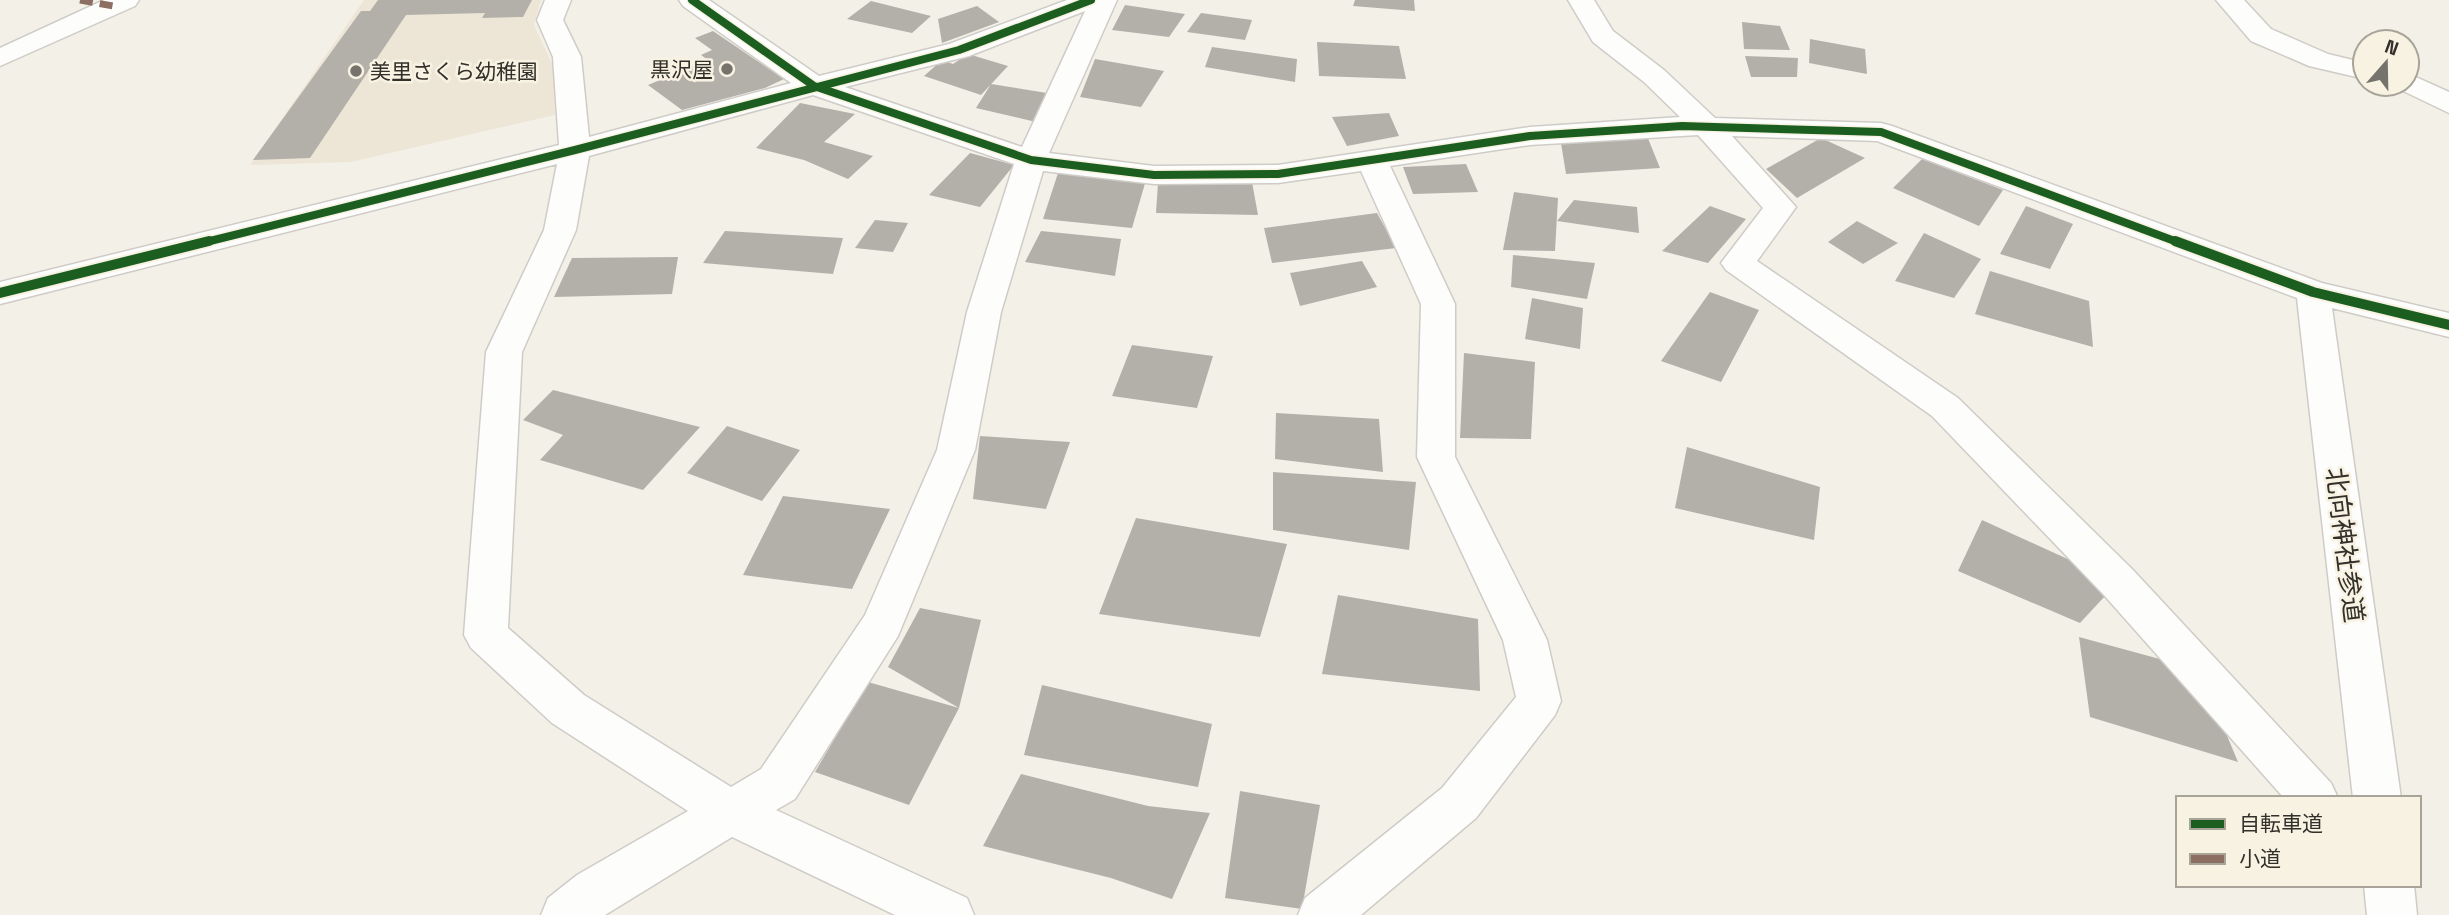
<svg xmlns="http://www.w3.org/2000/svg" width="2449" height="915" font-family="'Space Grotesk','Noto Sans JP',sans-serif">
<rect width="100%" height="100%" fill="#f3f0e8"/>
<!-- built -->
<path fill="#ede6d7" d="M364,0H541L534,25L553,66L555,115L351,162L250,165Z"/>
<!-- building -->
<path fill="#b3b0aa" d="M378,0H532L523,17L482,18L485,13L406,15L310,158L253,160L361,11H370Z
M1355,0H1414L1415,11L1353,6Z
M871,1L931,16L912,33L847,19Z
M1125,5L1185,14L1169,37L1112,30Z
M977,6L999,22L942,43L938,19Z
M1201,13L1252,20L1245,40L1187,32Z
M1742,22L1780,26L1790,50L1744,49Z
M713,31L784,79L765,88L682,110L648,85L708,60L701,55L712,50L695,38Z
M1810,39L1865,49L1867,74L1809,63Z
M1317,42L1399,46L1406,79L1319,76Z
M1212,47L1297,59L1295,82L1205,67Z
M968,54L1008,66L981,95L924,76L942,60L953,64Z
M1745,56L1798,58L1797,77H1751Z
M1095,59L1164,71L1141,107L1080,97Z
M991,84L1047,93L1036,122L976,108Z
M800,103L855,114L824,142L873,156L848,179L804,160L756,148Z
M1389,113L1399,136L1347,146L1332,117Z
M1647,136L1660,168L1566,174L1561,143Z
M1821,138L1865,158L1797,198L1766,169Z
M970,153L1014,165L980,207L929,195Z
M1922,159L2003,190L1979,226L1893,188Z
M1466,164L1478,192L1413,194L1403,167Z
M1058,173L1146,180L1132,228L1043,219Z
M1252,182L1258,215L1156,213L1158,183Z
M1514,192L1558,198L1555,251L1503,250Z
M1574,200L1637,207L1639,233L1557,221Z
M1710,206L1746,219L1708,263L1662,251Z
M2026,206L2073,224L2050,269L2000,254Z
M1377,213L1396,248L1272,263L1264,228Z
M875,220L908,223L893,252L855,248Z
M1857,221L1898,243L1863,264L1828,242Z
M725,231L843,238L833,274L703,263Z
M1041,231L1121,239L1115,276L1025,262Z
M1924,233L1981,259L1954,298L1895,281Z
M1513,255L1595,263L1587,299L1511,287Z
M678,257L672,294L554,297L572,258Z
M1362,261L1377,287L1300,306L1290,273Z
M1990,271L2089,301L2093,347L1975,314Z
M1710,292L1759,310L1721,382L1661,361Z
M1532,298L1583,308L1580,349L1525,339Z
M1132,345L1213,356L1197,408L1112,396Z
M1464,353L1535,362L1531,439L1460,438Z
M553,390L700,427L643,490L540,460L563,435L523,420Z
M1276,413L1379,419L1383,472L1275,459Z
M727,426L800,450L762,501L687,473Z
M980,436L1070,442L1046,509L973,499Z
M1687,447L1820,487L1814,540L1675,508Z
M1273,472L1416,482L1409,550L1273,530Z
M783,496L890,509L852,589L743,575Z
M1136,518L1287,544L1260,637L1099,614Z
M1982,520L2118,582L2080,623L1958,571Z
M1338,595L1478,619L1480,691L1322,674Z
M920,608L981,620L959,708L888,667Z
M2079,637L2178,664L2218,714L2238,762L2090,717Z
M868,682L959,708L909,805L815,772Z
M1042,685L1212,724L1198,787L1024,755Z
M1021,774L1148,806L1210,813L1172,899L1111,878L983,846Z
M1240,791L1320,805L1302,909L1225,898Z"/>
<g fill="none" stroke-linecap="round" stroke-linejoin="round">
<!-- minor casing -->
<g stroke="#cfccc7" stroke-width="3">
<path id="minor" d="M545,0H571L563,20L581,57L589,137L791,83L683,6L679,0H709L819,76L949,44L1067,0H1117L1049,153L1154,166L1278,165L1530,127L1680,117L1644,82L1593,42L1568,0H1594L1613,31L1664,70L1715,118L1881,123L1892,126L2322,283L2449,313V337L2332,308L2401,798H2353L2297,298L1877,141L1732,136L1796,207L1757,261L1958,398L2133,570L2331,783L2338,798H2284L2103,594L1932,416L1726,270L1721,263L1763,208L1698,135L1530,145L1390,166L1455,304V457L1547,640L1561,701L1555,715L1476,818L1361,915H1298L1305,898L1442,788L1516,697L1503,640L1417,457L1421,304L1361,171L1278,183L1154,184L1043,171L1001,312L975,450L898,636L795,799L776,810L967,898L974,915H895L732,837L605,915H541L548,898L577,875L688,811L552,723L471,648L464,635L486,352L544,230L557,164L0,304V282L559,145L553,57L537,20ZM1085,11L1022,147L845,87L969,56ZM813,95L1014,164L967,312L937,450L865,615L761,769L731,787L584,695L508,628L522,352L576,230L589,156Z
M2216,0H2244L2271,29L2328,54L2365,63V79L2309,66L2251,41Z
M2407,73L2449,92V113L2397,88L2394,84H2407Z
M2364,885H2414L2417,915H2367Z"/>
</g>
<!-- major casing -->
<g stroke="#cfccc7" stroke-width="3">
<path id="major" d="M104,0H139L135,6L0,66V48Z"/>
</g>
<!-- minor -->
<use href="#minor" fill="#fdfdfc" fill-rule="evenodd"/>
<!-- major -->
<use href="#major" fill="#fdfdfc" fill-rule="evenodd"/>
<!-- quiet -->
<path stroke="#8d6e63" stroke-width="7" stroke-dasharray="13 7" stroke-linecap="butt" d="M80,0L113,6"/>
<!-- cycleway-far1 casing -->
<g stroke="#f8f2e3" stroke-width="11">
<path id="cycleway-far1" d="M692,0L814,86L1031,160L1154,175L1278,174L1530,136L1682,126L1881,132L2180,243
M202,243L575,150L959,50L1091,0"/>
</g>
<!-- cycleway casing -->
<g stroke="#f8f2e3" stroke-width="14">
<path id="cycleway" d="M2175,241L2313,292L2449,325
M0,293L209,241"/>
</g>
<!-- cycleway-far1 -->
<use href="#cycleway-far1" stroke="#1b5e20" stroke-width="8"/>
<!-- cycleway -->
<use href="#cycleway" stroke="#1b5e20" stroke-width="10"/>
</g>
<!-- markers -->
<g fill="#76736c" stroke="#f8f2e3" stroke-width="2.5">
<circle cx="727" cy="69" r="7"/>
<circle cx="356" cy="71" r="7"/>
</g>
<g text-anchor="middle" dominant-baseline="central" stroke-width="5" stroke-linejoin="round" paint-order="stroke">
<!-- far-poi labels -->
<g font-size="21" fill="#32302a" stroke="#f8f2e3" text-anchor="end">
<text x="713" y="69">黒沢屋</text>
<text x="370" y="71" text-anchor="start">美里さくら幼稚園</text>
</g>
<!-- street labels -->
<g font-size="26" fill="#32302a" stroke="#f8f2e3">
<text transform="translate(2345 545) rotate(83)">北向神社参道</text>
</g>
</g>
<!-- legend -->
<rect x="2176" y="796" width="245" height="91" fill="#f8f2e3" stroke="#a9a499" stroke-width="2"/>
<rect x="2190" y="819" width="35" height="10" fill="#1b5e20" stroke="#a9a499" stroke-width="2"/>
<text x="2239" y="831" font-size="21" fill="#32302a">自転車道</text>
<rect x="2190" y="854" width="35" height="10" fill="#8d6e63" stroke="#a9a499" stroke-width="2"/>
<text x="2239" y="866" font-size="21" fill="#32302a">小道</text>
<!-- north arrow -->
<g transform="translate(2386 63) rotate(20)"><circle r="33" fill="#f8f2e3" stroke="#a9a499" stroke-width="2"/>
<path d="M0-5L12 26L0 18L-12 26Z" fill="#76736c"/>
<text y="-10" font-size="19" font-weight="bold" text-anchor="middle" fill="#32302a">N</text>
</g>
</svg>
